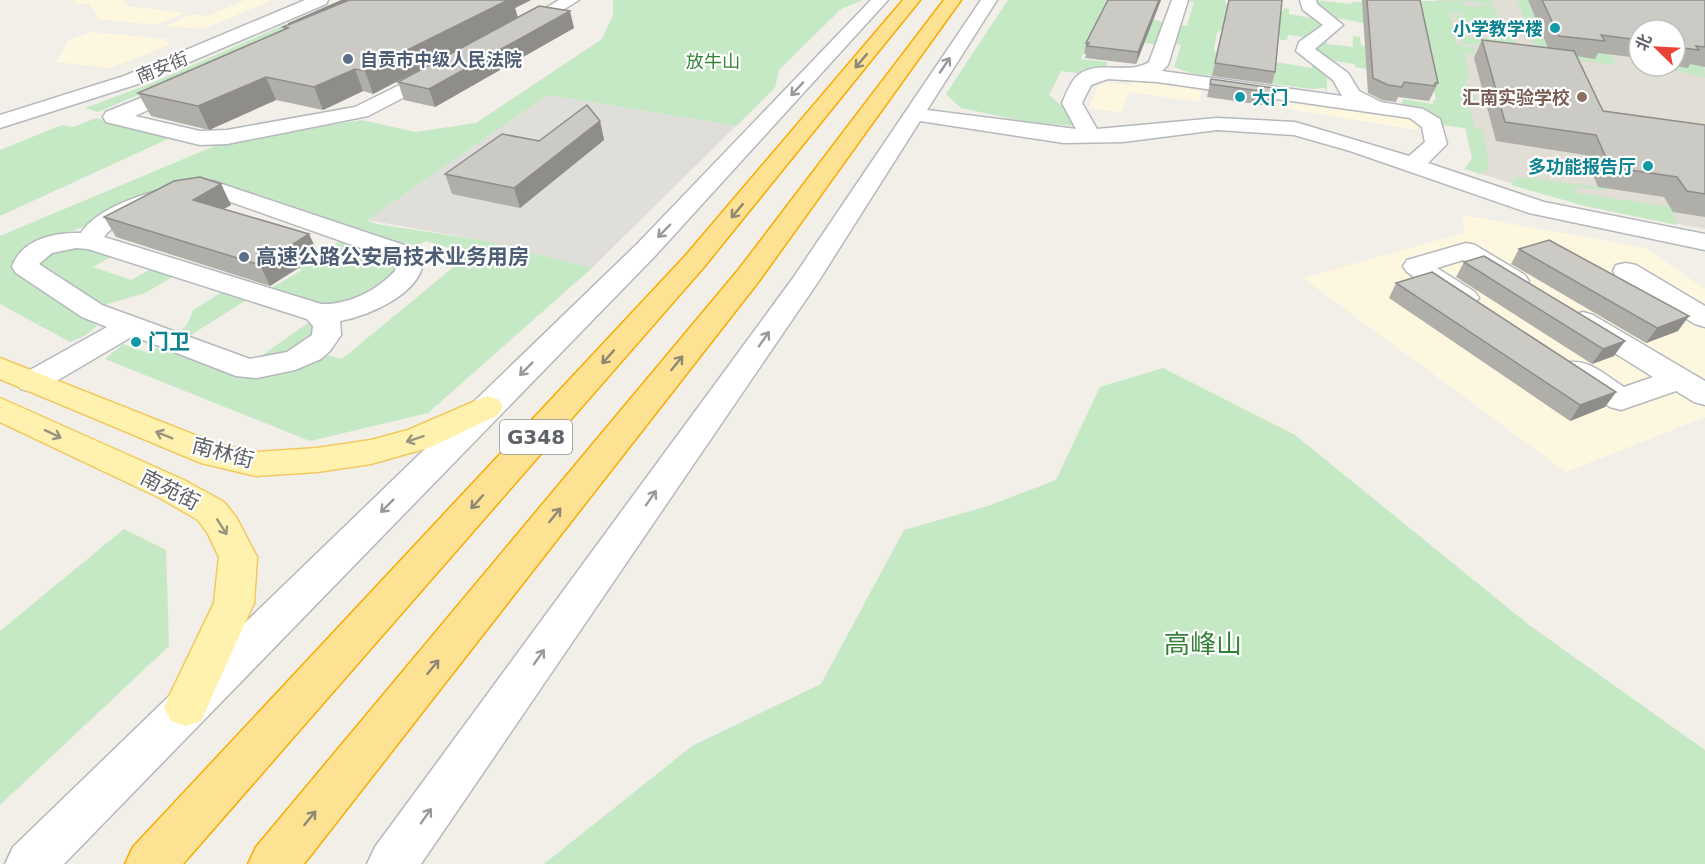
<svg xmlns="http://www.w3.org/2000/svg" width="1705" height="864" viewBox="0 0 1705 864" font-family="'DejaVu Sans','Noto Sans SC',sans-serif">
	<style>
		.commercial { fill: #fef7e0 }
		.industrial { fill: #e0deda }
		.education { fill: #e1ded6; fill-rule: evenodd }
		.green { fill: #c5e8c5 }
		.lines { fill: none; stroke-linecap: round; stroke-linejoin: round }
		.minor-casing { stroke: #b5b8bc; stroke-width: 3 }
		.major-casing { stroke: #f2c960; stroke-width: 3 }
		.highway-casing { stroke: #f9ab00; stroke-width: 3 }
		.minor { fill: #fff; fill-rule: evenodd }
		.major { fill: #fff2af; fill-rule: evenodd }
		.highway { fill: #fde293; fill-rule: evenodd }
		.wall { fill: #afaea9 }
		.shaded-wall { fill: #8f8d8a }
		.building { fill: #cccac5; stroke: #8f8d8a; stroke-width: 1.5 }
		.oneway { stroke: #8e8975 }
		.oneway2 { stroke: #979a9d }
		.oneway3 { stroke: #979581 }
		.culture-dot { fill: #0f9aa8; stroke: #fff; stroke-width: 2 }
		.service-dot { fill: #5c6f8a; stroke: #fff; stroke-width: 2 }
		.education-dot { fill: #8d6e63; stroke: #fff; stroke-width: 2 }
		.labels { text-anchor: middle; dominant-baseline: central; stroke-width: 4.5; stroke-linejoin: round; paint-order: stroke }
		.far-culture-label { font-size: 18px; font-weight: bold; fill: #0d838f; stroke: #fff; text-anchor: end }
		.far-service-label { font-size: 18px; font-weight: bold; fill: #4e5e75; stroke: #fff; text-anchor: start }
		.far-park-label { font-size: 18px; fill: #348238; stroke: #fff }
		.far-street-label { font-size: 18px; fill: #5f6368; stroke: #fff }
		.far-education-label { font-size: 18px; font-weight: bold; fill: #785e54; stroke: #fff; text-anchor: end }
		.shield { fill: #fff; stroke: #8f9295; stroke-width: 1.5 }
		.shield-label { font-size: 20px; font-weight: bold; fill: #5f6368 }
		.service-label { font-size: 21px; font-weight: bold; fill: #4e5e75; stroke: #fff; text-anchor: start }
		.culture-label { font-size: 21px; font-weight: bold; fill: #0d838f; stroke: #fff; text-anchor: start }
		.street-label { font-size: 21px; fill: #5f6368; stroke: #fff }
		.near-park-label { font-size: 26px; fill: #348238; stroke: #fff }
	</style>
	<rect width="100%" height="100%" fill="#f1efe8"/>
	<g class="commercial">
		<polygon points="74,0 123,0 127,6 185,13 156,25 99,19 89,3 77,5"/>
		<polygon points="245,0 272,0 204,29 166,26 192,14 207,16"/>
		<polygon points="90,32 166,39 169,45 110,68 56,62 68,41"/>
		<polygon points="1132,80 1155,84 1156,80 1203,86 1199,102 1129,92 1121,112 1089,108 1100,82 1130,85"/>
		<polygon points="1280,97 1417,118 1418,130 1279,108"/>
		<polygon points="1463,215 1645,248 1705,289 1705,417 1566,472 1303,278 1464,233"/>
	</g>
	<polygon class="industrial" points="548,95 736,126 592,268 486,241 367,220"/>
	<path class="education" d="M1437,0H1705V229L1585,206L1478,173ZM1639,30H1675V66H1639Z"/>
	<g class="green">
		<polygon points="613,0 863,0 841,9 779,70 775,88 736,126 548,95 367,220 377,224 486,241 592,268 428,413 310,441 105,359 123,344 149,353 159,347 238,376 319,353 342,359 456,265 453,263 467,253 426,241 418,246 361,234 229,186 222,184 162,193 40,245 13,267 16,274 97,326 86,335 70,342 0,304 0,236 224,142 362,120 415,132 476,123 602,39 613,15"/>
		<path d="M1008,0H1107L1103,13L1127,16V20L1152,23L1153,19L1167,24L1161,42L1156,41L1154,44L1144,43L1145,39L1121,35L1117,39L1089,37L1081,59L1107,62V67L1134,71L1136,66L1146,69C1122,74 1094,64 1074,80L1077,73L1061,71L1049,95L1070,113L1078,126L1033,123L961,108L946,94Z"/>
		<polygon points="1185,0 1225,0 1226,4 1283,11 1284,8 1289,9 1289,14 1327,21 1311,38 1288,35 1287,40 1280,40 1280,36 1221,30 1217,33 1214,49 1215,52 1312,68 1312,61 1327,71 1327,93 1325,88 1312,89 1191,73 1174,67 1181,45 1171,43 1177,25 1187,26 1194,2"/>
		<polygon points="1315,0 1351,4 1352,2 1492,0 1494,6 1470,1 1456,3 1477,8 1477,5 1495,7 1500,22 1509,26 1517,46 1505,49 1462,43 1459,36 1499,40 1495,26 1455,18 1454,14 1463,16 1462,12 1449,12 1456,44 1474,48 1476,54 1464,53 1470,79 1465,79 1467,90 1474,91 1477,105 1469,105 1474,128 1483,129 1489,168 1480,174 1465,169 1472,158 1465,128 1441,125 1373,101 1401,105 1403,99 1433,104 1433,100 1436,100 1432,80 1355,67 1355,64 1327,60 1313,54 1313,46 1327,36 1327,44 1353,47 1353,36 1360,37 1361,45 1365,46 1364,23 1331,17 1314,6"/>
		<polygon points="1517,0 1528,0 1592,52 1611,55 1616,65 1553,57 1537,50"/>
		<polygon points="286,24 294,24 288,31 98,112 85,108 152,83"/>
		<polygon points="1631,57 1639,58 1639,66 1687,67 1685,64 1704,66 1705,78 1680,71 1637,67"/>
		<polygon points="96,118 172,137 0,216 0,150 62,125 73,127"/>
		<polygon points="1523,177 1607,188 1608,191 1574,186 1576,193 1672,207 1677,225 1585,206 1511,185 1515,178"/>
		<polygon points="341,240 392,257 400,268 370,296 333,308 268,290 302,270 298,268"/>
		<polygon points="77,244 114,255 93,267 131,280 153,268 176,275 145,293 101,306 37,266 39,257"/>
		<polygon points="224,291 248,299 186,338 176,335 187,325 193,310"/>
		<polygon points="312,320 318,330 303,348 251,363"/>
		<polygon points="1163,368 1295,435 1529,625 1705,750 1705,864 544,864 692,746 821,684 904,530 988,506 1056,480 1100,387"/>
		<polygon points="124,529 166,550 169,646 0,805 0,631"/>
	</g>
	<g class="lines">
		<defs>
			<g id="minor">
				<polygon points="305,0 328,0 326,4 138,84 0,128 0,115 124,76"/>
				<polygon points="559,0 579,0 524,34 512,34 509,30"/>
				<polygon points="871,0 888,0 655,256 64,864 5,864 13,847 637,244"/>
				<path d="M981,0H997L927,110L1076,129L1062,103C1066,95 1069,84 1076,77C1095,58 1128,76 1149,62L1172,0H1188L1168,65L1162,71L1342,96L1333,80L1296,51L1299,42L1323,25L1303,10L1300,0H1316L1317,4L1343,25L1315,49L1348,73L1359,91L1381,102L1423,109L1440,119L1447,144L1428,163L1544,202L1705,234V250L1529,213L1350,151L1294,135L1217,130L1123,142L1064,143L920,121L818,282L421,864H367L375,847L793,278ZM1108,79L1157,82L1410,118L1422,127L1425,142L1409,156L1295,122L1217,118L1097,129L1082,103L1091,85Z"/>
				<polygon points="440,65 447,67 450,71 447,75 368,116 227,144 200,145 106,122 103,117 106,112 185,80 192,82 195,86 192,90 135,116 200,131 227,130 355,107"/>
				<path d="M213,181L407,246L423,262C420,294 368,316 340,321L341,335L330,351L321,359L295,370L257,378L236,376L133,336L43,389L32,392L21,389L16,382L21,375L107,327L82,317L16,273L12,267C21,239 55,232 81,233C101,201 177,183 213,181ZM211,195L389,258L396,264L395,271C376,291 349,305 321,304L104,237C121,213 183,197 211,195ZM76,248L88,249L307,319L313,326L312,335L287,352L250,359L102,305L39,264L52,253Z"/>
				<path d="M1466,243L1475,245L1525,275L1529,281L1525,287C1502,292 1481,272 1463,260L1437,268L1475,292L1479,298L1475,304C1451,310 1426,285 1407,272L1403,266L1407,260Z"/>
				<polygon points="1626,263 1636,265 1705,306 1705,327 1695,324 1616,277 1613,271 1616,265"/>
				<path d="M1583,312L1593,315L1705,381V405L1694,402L1676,391L1621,410L1610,407L1565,377L1561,370L1565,363C1588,357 1606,376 1624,387L1653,377L1573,327L1569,321L1573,315Z"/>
			</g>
			<g id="major">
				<polygon points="0,358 220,445 256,452 317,448 371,440 408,430 487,396 498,399 503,407 498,415 431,447 371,464 317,472 256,476 201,463 0,379"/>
				<polygon points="0,398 184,480 224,502 236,517 257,557 254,603 201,721 186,726 171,721 164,707 214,603 219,557 208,534 198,520 160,498 0,422"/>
			</g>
			<g id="highway">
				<polygon points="903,0 920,0 704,267 183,864 125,864 133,847 686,255"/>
				<polygon points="944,0 961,0 759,281 304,864 248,864 256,847 739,269"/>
			</g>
		</defs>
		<use href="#minor" class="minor-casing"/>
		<use href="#major" class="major-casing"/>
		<use href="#highway" class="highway-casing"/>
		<use href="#minor" class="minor"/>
		<use href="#major" class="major"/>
		<use href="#highway" class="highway"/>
	</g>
	<g class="wall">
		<polygon points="343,0 531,0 515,8 518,18 574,28 435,107 404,100 398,82 475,41 373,94 363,91 323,110 276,100 209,130 151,116 138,93 284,29 283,27"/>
		<polygon points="1108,0 1161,0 1136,64 1085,58 1086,54 1084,54 1086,43"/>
		<polygon points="1229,0 1275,72 1272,84 1212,76"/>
		<polygon points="1362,0 1420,0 1438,83 1429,101 1398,97 1396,102 1382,100 1368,93"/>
		<polygon points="1528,0 1705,0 1705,67 1690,64 1688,68 1675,66 1675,30 1639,30 1639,58 1598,53 1595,59 1576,56 1603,111 1705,125 1705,217 1673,212 1664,197 1598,187 1585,155 1496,141 1474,58 1482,40 1548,48"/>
		<polygon points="1211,79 1273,93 1269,106 1207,97"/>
		<polygon points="600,121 604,140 520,208 452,194 445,174 539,141"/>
		<polygon points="221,184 231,205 224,209 319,255 270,286 116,237 104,217"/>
		<polygon points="1519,249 1678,331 1646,343 1511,264"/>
		<polygon points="1464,262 1614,356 1592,364 1456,277"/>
		<polygon points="1396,283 1616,392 1605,407 1570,421 1389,298"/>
	</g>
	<g class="shaded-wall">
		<polygon points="345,0 359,0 290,30 288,24"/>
		<polygon points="497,0 531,0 515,8 518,18 373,94 365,71"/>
		<polygon points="1159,0 1161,0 1136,64 1138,52"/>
		<polygon points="570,11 574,28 435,107 429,89"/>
		<polygon points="355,69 363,91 323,110 314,87"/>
		<polygon points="266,77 276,100 209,130 198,106"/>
		<polygon points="600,121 604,140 520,208 514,188"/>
		<polygon points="221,184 231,205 203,220 193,200"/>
		<polygon points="309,234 319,255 270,286 260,265"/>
		<polygon points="1689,316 1678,331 1646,343 1657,328"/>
		<polygon points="1625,341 1614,356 1592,364 1603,349"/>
		<polygon points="1616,392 1605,407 1570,421 1580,405"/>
	</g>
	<g class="building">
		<polygon points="343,0 345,0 288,24"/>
		<polygon points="349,0 508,0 365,71 355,69 314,87 266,77 198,106 138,93 288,28 283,27"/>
		<polygon points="1108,0 1159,0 1138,52 1087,46 1089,43 1086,43"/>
		<polygon points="1229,0 1282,0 1275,72 1215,63"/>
		<polygon points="1367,0 1420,0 1438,83 1435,83 1435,86 1404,82 1402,87 1388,85 1373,78"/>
		<polygon points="1542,0 1705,0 1705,47 1696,46 1699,50 1675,47 1675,30 1639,30 1639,40 1601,35 1605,41 1559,36"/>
		<polygon points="539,6 570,11 429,89 398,82"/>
		<polygon points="1482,40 1574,51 1603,111 1705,125 1705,194 1687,191 1677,177 1610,167 1596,135 1505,122"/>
		<polygon points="1211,79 1274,88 1273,93 1210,84"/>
		<polygon points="587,105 600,121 514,188 445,174 502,134 539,141"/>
		<polygon points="200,177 221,184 193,200 309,234 260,265 104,217 174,181"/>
		<polygon points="1549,240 1689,316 1657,328 1519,249"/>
		<polygon points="1484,256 1625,341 1603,349 1464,262"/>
		<polygon points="1432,272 1616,392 1580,405 1396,283"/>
	</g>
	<defs><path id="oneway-shaft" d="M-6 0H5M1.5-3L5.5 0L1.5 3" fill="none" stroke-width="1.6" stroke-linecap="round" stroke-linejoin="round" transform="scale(1.5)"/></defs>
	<g class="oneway">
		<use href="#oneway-shaft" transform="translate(861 61) rotate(130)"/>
		<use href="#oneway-shaft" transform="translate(737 211) rotate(130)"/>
		<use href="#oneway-shaft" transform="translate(608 357) rotate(132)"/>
		<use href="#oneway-shaft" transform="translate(677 363) rotate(-51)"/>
		<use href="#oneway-shaft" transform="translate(477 502) rotate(132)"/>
		<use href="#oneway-shaft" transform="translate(555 515) rotate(-51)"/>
		<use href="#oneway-shaft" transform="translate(433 667) rotate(-51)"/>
		<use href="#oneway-shaft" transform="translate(310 818) rotate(-51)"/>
	</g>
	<g class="oneway2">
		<use href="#oneway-shaft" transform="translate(945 65) rotate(-56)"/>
		<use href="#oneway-shaft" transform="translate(797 89) rotate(133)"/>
		<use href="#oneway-shaft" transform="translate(664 231) rotate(134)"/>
		<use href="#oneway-shaft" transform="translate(764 339) rotate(-55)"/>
		<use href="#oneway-shaft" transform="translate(526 369) rotate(135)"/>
		<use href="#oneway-shaft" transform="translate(651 498) rotate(-55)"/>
		<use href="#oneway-shaft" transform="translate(387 506) rotate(135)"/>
		<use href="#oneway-shaft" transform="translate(539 657) rotate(-55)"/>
		<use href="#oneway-shaft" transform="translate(426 816) rotate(-55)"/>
	</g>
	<g class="oneway3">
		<use href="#oneway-shaft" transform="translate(53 434) rotate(25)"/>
		<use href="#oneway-shaft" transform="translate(164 435) rotate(-158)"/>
		<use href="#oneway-shaft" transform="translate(415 439) rotate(162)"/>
		<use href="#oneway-shaft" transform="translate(222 527) rotate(58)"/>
	</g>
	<g class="culture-dot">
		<circle cx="1555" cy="28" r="6"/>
		<circle cx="1240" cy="97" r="6"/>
		<circle cx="1648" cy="166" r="6"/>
		<circle cx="136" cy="342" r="6"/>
	</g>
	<g class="service-dot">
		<circle cx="348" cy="59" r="6"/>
		<circle cx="244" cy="257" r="6"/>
	</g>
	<circle class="education-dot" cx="1582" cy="97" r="6"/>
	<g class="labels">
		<g class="far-culture-label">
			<text x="1543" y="28">小学教学楼</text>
			<text x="1252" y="97" text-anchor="start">大门</text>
			<text x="1636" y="166">多功能报告厅</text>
		</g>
		<g class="far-service-label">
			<text x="360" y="59">自贡市中级人民法院</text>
		</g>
		<g class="far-park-label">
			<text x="713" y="61">放牛山</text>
		</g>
		<g class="far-street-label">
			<text transform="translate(162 67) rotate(-22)">南安街</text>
		</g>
		<g class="far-education-label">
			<text x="1570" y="97">汇南实验学校</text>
		</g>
		<rect class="shield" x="500" y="420" width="72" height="34" rx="4.5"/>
		<g class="shield-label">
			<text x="536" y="437">G348</text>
		</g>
		<g class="service-label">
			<text x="256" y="257">高速公路公安局技术业务用房</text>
		</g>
		<g class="culture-label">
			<text x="148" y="342">门卫</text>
		</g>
		<g class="street-label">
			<text transform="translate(223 453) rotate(15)">南林街</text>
			<text transform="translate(170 490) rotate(27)">南苑街</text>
		</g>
		<g class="near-park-label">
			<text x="1203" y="644">高峰山</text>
		</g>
	</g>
	<g transform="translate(1657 48) rotate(294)"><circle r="28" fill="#ffffff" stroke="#bfc1c3" stroke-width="1.5"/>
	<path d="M0-4.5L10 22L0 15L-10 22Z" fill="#ea4335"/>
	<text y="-9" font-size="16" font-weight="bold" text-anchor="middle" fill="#5f6368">北</text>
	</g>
</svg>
